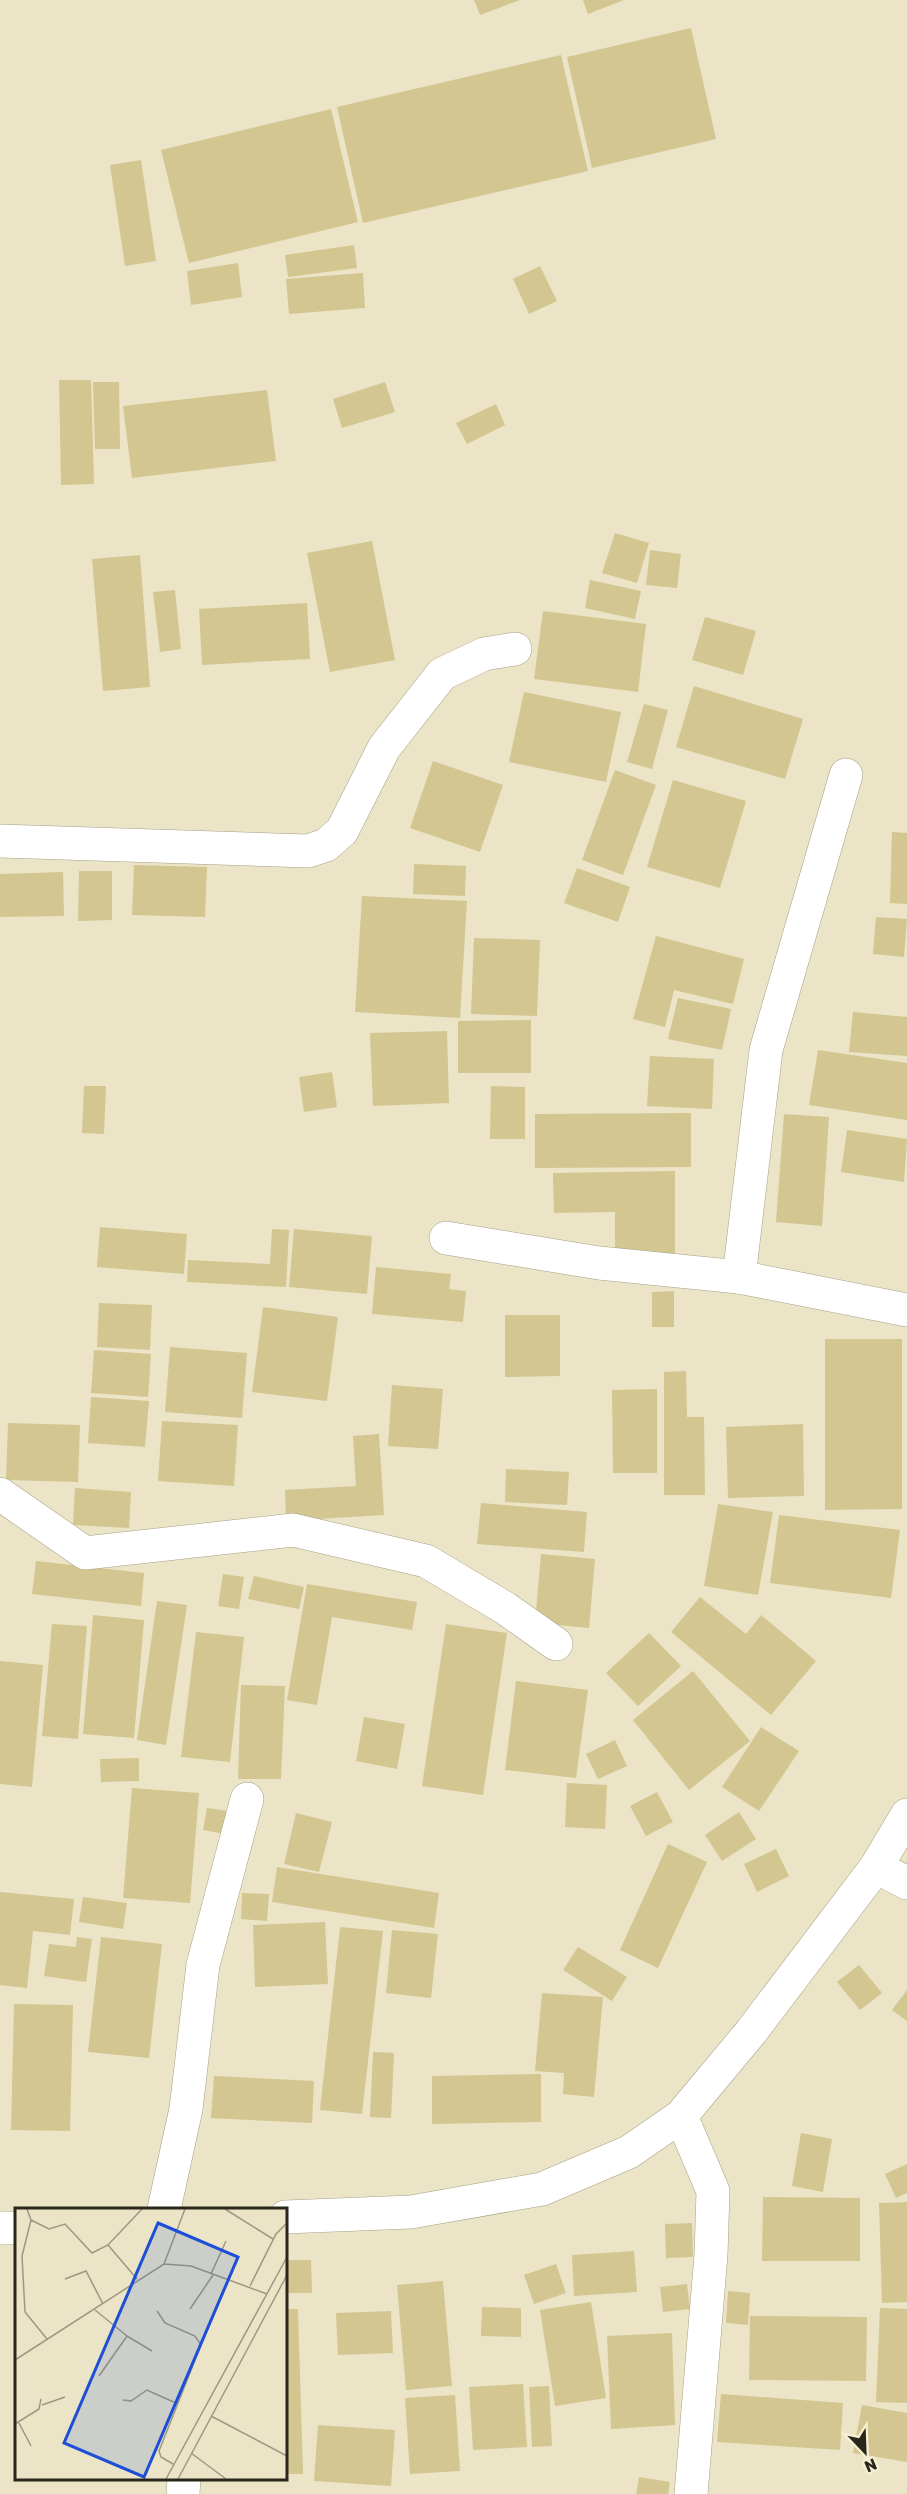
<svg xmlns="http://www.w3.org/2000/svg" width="907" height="2494" viewBox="0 0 907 2494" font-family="Rubik,sans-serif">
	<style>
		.building { fill: #d3c691 }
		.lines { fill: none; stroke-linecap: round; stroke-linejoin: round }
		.street-casing { stroke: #a7a085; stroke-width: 34 }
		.secondary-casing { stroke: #a7a085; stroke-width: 34 }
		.street { stroke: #fff; stroke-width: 33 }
		.secondary { stroke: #fff; stroke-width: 33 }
		.inset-road { fill: none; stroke: #9d9882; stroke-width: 1.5 }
		.view { fill: #1d4ed8; fill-opacity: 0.15; stroke: #1d4ed8; stroke-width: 3 }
		.inset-edge { fill: none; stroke: #29261b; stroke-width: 3 }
	</style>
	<rect width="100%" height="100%" fill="#ebe4c7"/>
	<g class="building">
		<polygon points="474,0 520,0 480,15"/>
		<polygon points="583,0 624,0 588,14"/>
		<polygon points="691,28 716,139 592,168 567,57"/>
		<polygon points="561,55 588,171 363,223 337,107"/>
		<polygon points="331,109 358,222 189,263 161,150"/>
		<polygon points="141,160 156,261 125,266 110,165"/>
		<polygon points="354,245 357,268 288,277 285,255"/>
		<polygon points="238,263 242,297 191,305 187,271"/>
		<polygon points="540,266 557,301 529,314 513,279"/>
		<polygon points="363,273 365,308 289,314 286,279"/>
		<polygon points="59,380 91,380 94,484 61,485"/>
		<polygon points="93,382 119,382 120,449 95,449"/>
		<polygon points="385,382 395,412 342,428 333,399"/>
		<polygon points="267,390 276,461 132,478 123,406"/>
		<polygon points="496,404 505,425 467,444 456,423"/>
		<polygon points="615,533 649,543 637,583 602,573"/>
		<polygon points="372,541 395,660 330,672 307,553"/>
		<polygon points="650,550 681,554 677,588 646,585"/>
		<polygon points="140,555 150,687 103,691 92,559"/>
		<polygon points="590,580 641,591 635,619 585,608"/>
		<polygon points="175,590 181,649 160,652 153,592"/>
		<polygon points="307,603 310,659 202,665 199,609"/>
		<polygon points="543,611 646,624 638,692 534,679"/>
		<polygon points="705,617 756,631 743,675 692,660"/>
		<polygon points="694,686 803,719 785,779 676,747"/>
		<polygon points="524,692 621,712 606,782 509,762"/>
		<polygon points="644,704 668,710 652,769 627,762"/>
		<polygon points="433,761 503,785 480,852 410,828"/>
		<polygon points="615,770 656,785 623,875 582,860"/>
		<polygon points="673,780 746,801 720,888 647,867"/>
		<polygon points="892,832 907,833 907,904 890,903"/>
		<polygon points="414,864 466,866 465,896 413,894"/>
		<polygon points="134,865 207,867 205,917 132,915"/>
		<polygon points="577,868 630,887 618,922 564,903"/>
		<polygon points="79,871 112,871 112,920 78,921"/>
		<polygon points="63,872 64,916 0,917 0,874"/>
		<polygon points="362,896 467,901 460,1018 355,1012"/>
		<polygon points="876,917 907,919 904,957 873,954"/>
		<polygon points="656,936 744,959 733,1004 674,990 665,1027 633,1019"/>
		<polygon points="474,938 540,940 537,1016 471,1014"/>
		<polygon points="678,998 731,1009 722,1050 668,1039"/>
		<polygon points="853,1012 907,1017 907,1056 849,1052"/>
		<polygon points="531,1020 531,1073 458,1073 458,1021"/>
		<polygon points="447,1031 449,1103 373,1106 370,1033"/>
		<polygon points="818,1050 907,1063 907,1120 809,1105"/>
		<polygon points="650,1056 714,1059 712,1109 647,1106"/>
		<polygon points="332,1072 337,1107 304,1112 299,1077"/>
		<polygon points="84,1086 106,1086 104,1134 82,1133"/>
		<polygon points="491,1086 525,1087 525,1139 490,1139"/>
		<polygon points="691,1113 691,1167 535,1168 535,1114"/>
		<polygon points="784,1114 829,1117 822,1226 776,1222"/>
		<polygon points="847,1130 907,1139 904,1182 841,1172"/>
		<polygon points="675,1171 675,1255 615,1256 615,1212 554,1213 553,1173"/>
		<polygon points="100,1227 187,1234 184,1274 97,1267"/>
		<polygon points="272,1229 289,1230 286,1287 187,1282 188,1260 270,1264"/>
		<polygon points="294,1229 372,1236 367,1294 289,1287"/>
		<polygon points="376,1267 451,1274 449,1289 466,1291 463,1322 372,1314"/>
		<polygon points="674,1291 674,1327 652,1327 652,1292"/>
		<polygon points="99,1303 152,1305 150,1350 97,1347"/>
		<polygon points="263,1307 338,1317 327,1401 252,1392"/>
		<polygon points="505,1315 560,1315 560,1376 505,1377"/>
		<polygon points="825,1339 902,1339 902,1509 825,1510"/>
		<polygon points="170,1347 247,1353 242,1418 165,1412"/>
		<polygon points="94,1350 151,1354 148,1397 91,1393"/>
		<polygon points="686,1371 687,1417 704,1417 705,1495 664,1495 664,1372"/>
		<polygon points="392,1385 443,1389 438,1449 388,1446"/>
		<polygon points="657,1389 657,1473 613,1473 612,1390"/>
		<polygon points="91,1397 149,1401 145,1447 88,1443"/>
		<polygon points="162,1421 238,1425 234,1486 158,1481"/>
		<polygon points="8,1423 80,1425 78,1482 6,1480"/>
		<polygon points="803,1424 804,1496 728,1498 726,1427"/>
		<polygon points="379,1434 384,1515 286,1521 285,1490 356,1486 353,1436"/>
		<polygon points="506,1469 569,1472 567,1505 505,1502"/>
		<polygon points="75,1488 131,1492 129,1528 73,1525"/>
		<polygon points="481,1503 587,1512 584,1552 477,1544"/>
		<polygon points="718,1504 773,1512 758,1595 704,1586"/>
		<polygon points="779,1515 900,1530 891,1598 770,1583"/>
		<polygon points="541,1554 595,1559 589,1628 535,1623"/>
		<polygon points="36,1561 144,1573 141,1606 32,1594"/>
		<polygon points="223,1574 244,1577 239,1609 218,1606"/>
		<polygon points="254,1576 304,1587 299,1609 248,1599"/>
		<polygon points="307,1584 417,1602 412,1630 332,1617 317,1705 287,1700"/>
		<polygon points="700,1597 746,1634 761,1615 816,1661 771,1715 671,1632"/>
		<polygon points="157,1601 187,1605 166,1745 137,1740"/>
		<polygon points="93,1615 144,1620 134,1738 83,1734"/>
		<polygon points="52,1624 87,1626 78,1739 42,1736"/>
		<polygon points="446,1624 507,1633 483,1795 422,1786"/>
		<polygon points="196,1632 244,1637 230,1762 181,1757"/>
		<polygon points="649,1633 681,1666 638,1706 606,1673"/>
		<polygon points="0,1661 43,1665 32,1787 0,1784"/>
		<polygon points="693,1671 750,1741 689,1790 633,1720"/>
		<polygon points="516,1681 588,1690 576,1778 505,1770"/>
		<polygon points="241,1685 285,1686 281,1779 238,1779"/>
		<polygon points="364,1717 405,1724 397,1769 356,1761"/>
		<polygon points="761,1727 799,1751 759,1811 722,1787"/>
		<polygon points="615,1740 627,1766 598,1779 586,1754"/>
		<polygon points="139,1758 139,1781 101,1782 100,1759"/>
		<polygon points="567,1783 607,1785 605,1829 565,1827"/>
		<polygon points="132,1788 199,1793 190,1903 123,1898"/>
		<polygon points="657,1792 673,1822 646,1836 630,1806"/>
		<polygon points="207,1808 235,1812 231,1835 203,1830"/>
		<polygon points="739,1812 756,1839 722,1861 705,1835"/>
		<polygon points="296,1813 332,1822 319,1872 284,1864"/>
		<polygon points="668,1844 707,1862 658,1968 620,1950"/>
		<polygon points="776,1849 789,1876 757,1892 744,1864"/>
		<polygon points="277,1867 439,1893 434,1928 272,1902"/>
		<polygon points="0,1892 74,1899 70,1935 33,1931 27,1988 0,1985"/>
		<polygon points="242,1893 269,1894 267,1921 241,1919"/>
		<polygon points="83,1897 127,1903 123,1929 79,1922"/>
		<polygon points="325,1922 328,1984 255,1987 253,1925"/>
		<polygon points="340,1927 383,1931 362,2114 320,2110"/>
		<polygon points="392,1930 438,1934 431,1998 386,1993"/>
		<polygon points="77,1937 92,1939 86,1982 44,1976 49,1944 76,1947"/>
		<polygon points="101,1937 162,1944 149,2058 88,2052"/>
		<polygon points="578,1947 627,1977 612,2001 563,1970"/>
		<polygon points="859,1965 882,1993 860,2010 837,1982"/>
		<polygon points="907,1990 907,2021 892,2010"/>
		<polygon points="542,1993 603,1997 594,2097 563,2094 564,2073 535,2071"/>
		<polygon points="14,2004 73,2005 70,2131 11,2130"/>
		<polygon points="373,2052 394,2053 391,2118 370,2117"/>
		<polygon points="541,2074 541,2122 432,2124 432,2076"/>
		<polygon points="214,2076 314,2081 312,2123 211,2118"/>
		<polygon points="801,2133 832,2139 823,2192 792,2186"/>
		<polygon points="907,2164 907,2193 896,2198 885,2174"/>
		<polygon points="763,2197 860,2198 860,2261 762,2261"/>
		<polygon points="907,2202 907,2302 882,2303 879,2203"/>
		<polygon points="692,2223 693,2257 666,2258 665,2224"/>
		<polygon points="634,2251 637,2292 574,2296 572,2255"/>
		<polygon points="285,2260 311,2260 312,2293 285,2293"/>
		<polygon points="556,2264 566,2293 534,2304 524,2275"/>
		<polygon points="443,2281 452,2386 406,2390 397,2285"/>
		<polygon points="687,2284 690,2309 663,2312 660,2287"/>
		<polygon points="728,2291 750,2293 748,2325 726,2323"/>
		<polygon points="591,2302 606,2398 555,2406 540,2310"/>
		<polygon points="482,2307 521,2308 521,2337 481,2336"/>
		<polygon points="880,2308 907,2309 907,2403 876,2402"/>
		<polygon points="285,2309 298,2309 303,2474 285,2474"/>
		<polygon points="391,2311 393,2353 338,2355 336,2313"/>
		<polygon points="750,2316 867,2317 866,2381 749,2380"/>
		<polygon points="672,2333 675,2425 611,2429 607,2336"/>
		<polygon points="523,2384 527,2447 473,2450 469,2387"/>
		<polygon points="549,2386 552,2446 532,2447 529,2387"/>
		<polygon points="721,2394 843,2403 840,2450 717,2442"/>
		<polygon points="455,2395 460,2471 410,2474 405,2398"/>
		<polygon points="862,2405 907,2413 907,2462 853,2453"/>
		<polygon points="318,2425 395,2430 391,2486 314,2481"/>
		<polygon points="639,2477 670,2482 668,2494 636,2494"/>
	</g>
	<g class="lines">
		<defs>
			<g id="street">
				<polyline points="0,841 308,851 326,845 342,831 384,748 442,674 484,654 515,649"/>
				<polyline points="446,1238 599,1263 739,1277 766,1050 846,775"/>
				<polyline points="739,1277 907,1310"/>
				<polyline points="0,1494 85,1553 293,1530 426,1561 505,1608 556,1644"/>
				<polyline points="876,1867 907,1883"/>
				<polyline points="681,2116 713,2191 711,2255 691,2494"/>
				<polyline points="164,2209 186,2109 203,1965 247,1799"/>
				<polyline points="183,2494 184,2478"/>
			</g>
			<g id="secondary">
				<polyline points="285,2217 411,2212 542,2189 629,2152 681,2116 751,2032 876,1867 907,1815"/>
				<polyline points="0,2228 16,2228"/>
			</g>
		</defs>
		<use href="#street" class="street-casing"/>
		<use href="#secondary" class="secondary-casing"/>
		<use href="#street" class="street"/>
		<use href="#secondary" class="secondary"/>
	</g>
	<g transform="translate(15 2208)">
		<rect width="272" height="272" fill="#ebe4c7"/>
		<path class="inset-road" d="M12,1L16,12L7,48L10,104L32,131M210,1L258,31M16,12L34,21L50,16L77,45L93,37L127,1M93,37L122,71M149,56L170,1M196,66L211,33M50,71L71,63L88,96M235,78L261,26L272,15M175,101L198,67M80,102L112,128M142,103L150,115L180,128L186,137L144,243L146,249L158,256M0,152L149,56L176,58L252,86M84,168L112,128L137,143M108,192L116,193L132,182L163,196M27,197L50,189M196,208L272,248M4,215L16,238M0,216L24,201L26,191M176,245L211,271M151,271L272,49M163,271L272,67"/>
		<path class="view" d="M143,15L223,49L129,269L49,235Z"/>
		<rect width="272" height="272" class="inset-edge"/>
	</g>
	<g transform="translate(865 2452) rotate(157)" stroke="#f8f1d4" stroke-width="4.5" paint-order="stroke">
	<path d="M0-4.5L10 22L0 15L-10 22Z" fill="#29261b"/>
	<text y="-9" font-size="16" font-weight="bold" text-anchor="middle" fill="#29261b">N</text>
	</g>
</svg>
